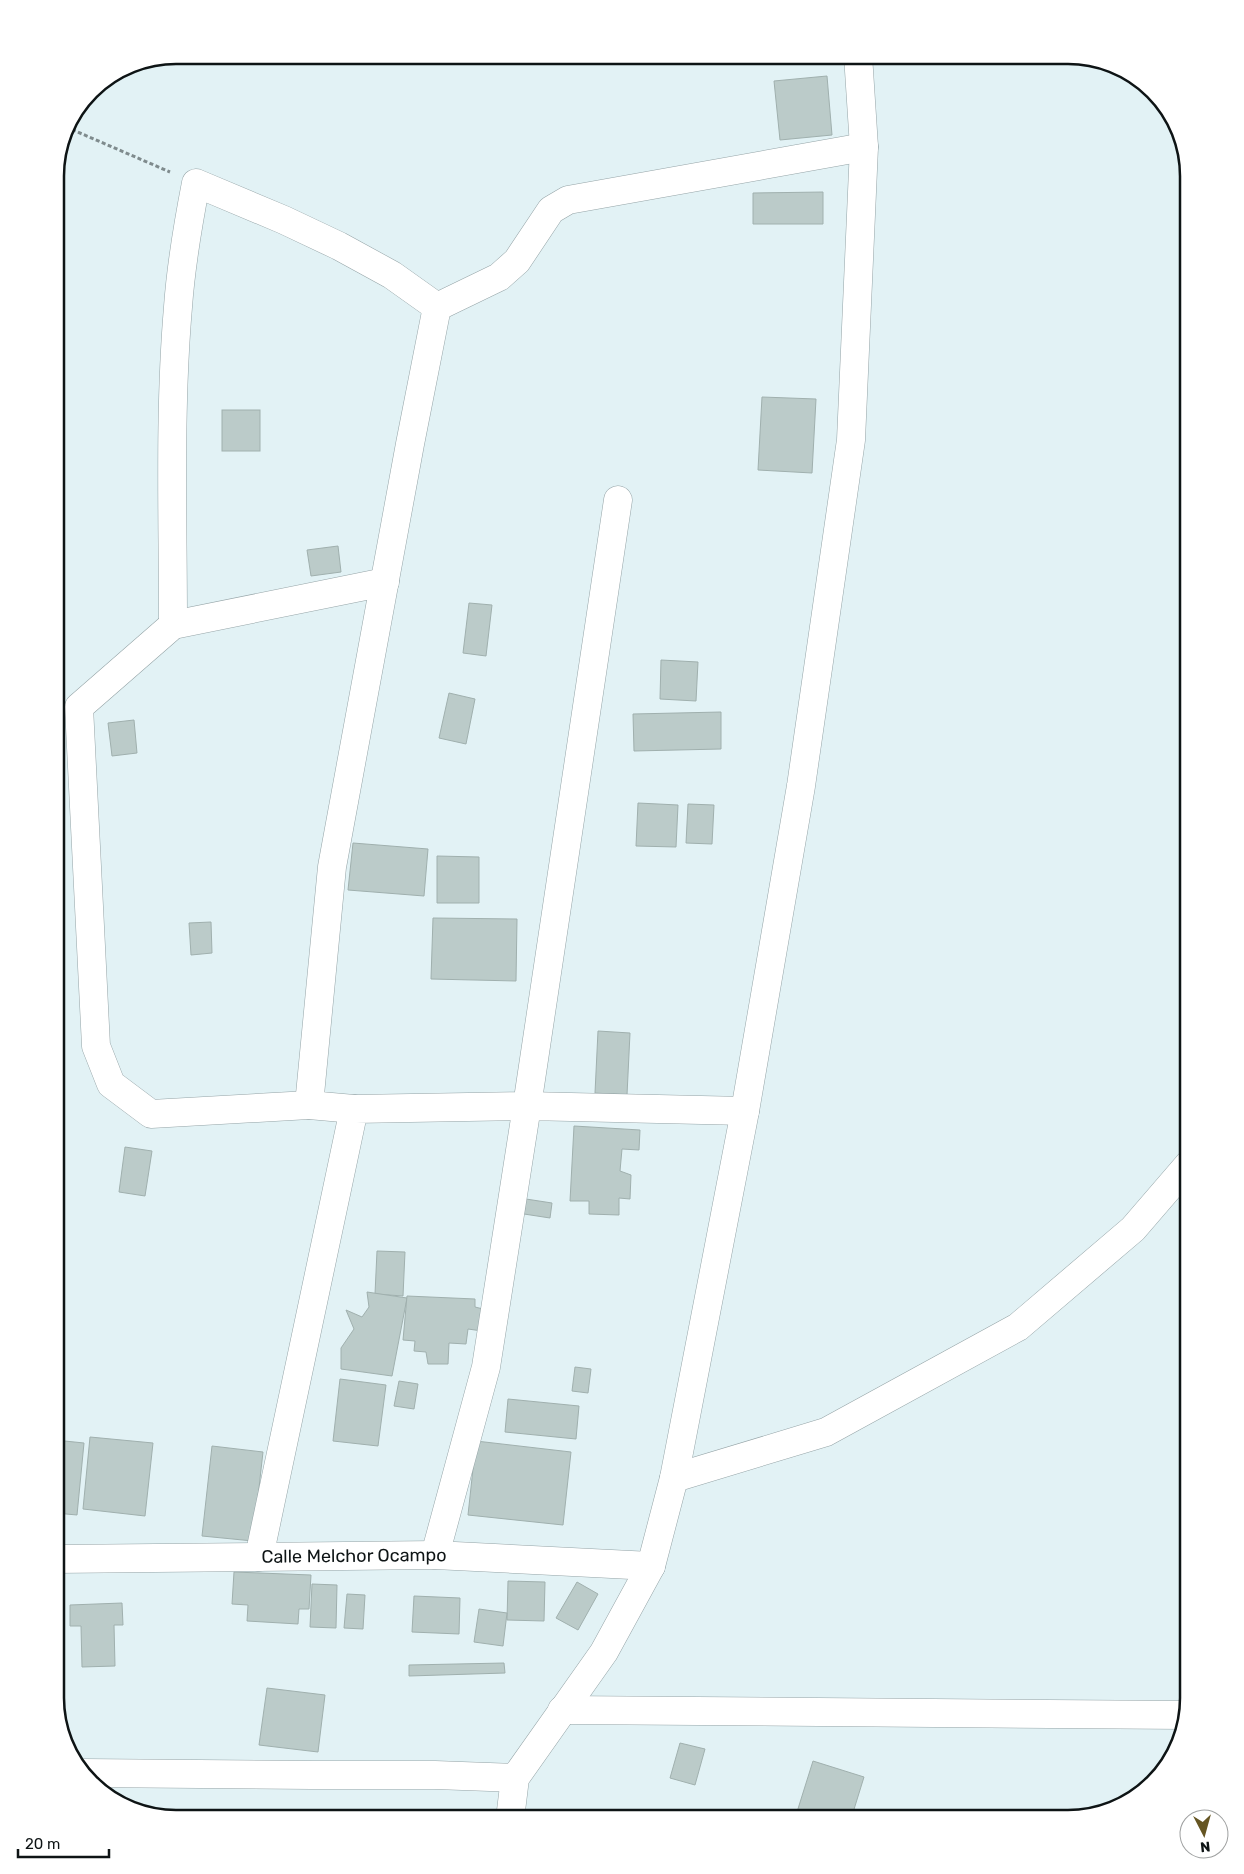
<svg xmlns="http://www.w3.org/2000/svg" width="1244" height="1874" viewBox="0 0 1244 1874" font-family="Rubik,sans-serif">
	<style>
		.building { fill: #bbcbc9; stroke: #a0b0ae }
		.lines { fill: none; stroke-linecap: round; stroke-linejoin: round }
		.minor-casing { stroke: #95a4a7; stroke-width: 29 }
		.path { stroke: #7f8b8d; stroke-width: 3; stroke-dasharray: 4 2.5; stroke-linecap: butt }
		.minor { stroke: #fff; stroke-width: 28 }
		.labels { text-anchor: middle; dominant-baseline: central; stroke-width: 4; stroke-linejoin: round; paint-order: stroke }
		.street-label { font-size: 18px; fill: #0e1415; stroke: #fff }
		.rim { fill: none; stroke: #0e1415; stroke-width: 2.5 }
	</style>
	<rect width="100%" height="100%" fill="#e2f2f5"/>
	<g class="building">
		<polygon points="827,76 832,135 780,140 774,81"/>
		<polygon points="823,192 823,224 753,224 753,193"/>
		<polygon points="762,397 816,399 812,473 758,470"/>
		<rect x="222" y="410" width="38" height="41"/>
		<polygon points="338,546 341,572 311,576 307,550"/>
		<polygon points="469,603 492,605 486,656 463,653"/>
		<polygon points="661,660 698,662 696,701 660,699"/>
		<polygon points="449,693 475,699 466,744 439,738"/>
		<polygon points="721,712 721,749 634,751 633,714"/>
		<polygon points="134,720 137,753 112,756 108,723"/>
		<polygon points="638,803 678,805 676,847 636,846"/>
		<polygon points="688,804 714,805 712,844 686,843"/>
		<polygon points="353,843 428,849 424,896 348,890"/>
		<polygon points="437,856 479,857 479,903 437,903"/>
		<polygon points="433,918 517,919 516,981 431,979"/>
		<polygon points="211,922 212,953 191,955 189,923"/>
		<polygon points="598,1031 630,1033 627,1095 595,1093"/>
		<polygon points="574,1126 640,1130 639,1150 622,1149 620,1171 631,1175 630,1199 619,1198 619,1215 589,1214 589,1201 570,1201"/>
		<polygon points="125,1147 152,1151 145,1196 119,1192"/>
		<polygon points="526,1199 552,1203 550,1218 524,1214"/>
		<polygon points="377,1251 405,1252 403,1296 375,1294"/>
		<polygon points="367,1292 407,1298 392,1376 341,1369 341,1348 354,1329 346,1310 362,1317 369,1307"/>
		<polygon points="407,1296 475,1299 475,1307 483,1309 482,1331 468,1329 466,1344 449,1343 448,1364 428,1364 426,1352 414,1351 415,1341 403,1340"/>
		<polygon points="575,1367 591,1369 588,1393 572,1391"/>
		<polygon points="340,1379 386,1385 378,1446 333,1441"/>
		<polygon points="399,1381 418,1384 414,1409 394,1406"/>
		<polygon points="508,1399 579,1406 576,1439 505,1432"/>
		<polygon points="90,1437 153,1443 145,1516 83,1509"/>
		<polygon points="55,1440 84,1443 77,1515 55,1513"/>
		<polygon points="476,1441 571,1452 563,1525 468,1515"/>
		<polygon points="212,1446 263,1452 253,1541 202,1536"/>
		<polygon points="234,1572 311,1575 309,1609 299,1609 298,1624 247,1621 248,1605 232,1604"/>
		<polygon points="508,1581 545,1582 544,1621 507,1620"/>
		<polygon points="577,1582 598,1594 578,1630 556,1618"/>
		<polygon points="312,1584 337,1585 336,1628 310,1627"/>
		<polygon points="347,1594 365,1595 363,1629 344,1628"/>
		<polygon points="414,1596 460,1598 459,1634 412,1632"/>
		<polygon points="122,1603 123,1625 114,1625 115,1666 82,1667 81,1626 70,1626 70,1605"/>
		<polygon points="479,1609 507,1613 503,1646 474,1642"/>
		<polygon points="504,1663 505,1673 409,1676 409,1665"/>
		<polygon points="267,1688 325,1695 318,1752 259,1745"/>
		<polygon points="680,1743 705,1749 695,1785 670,1778"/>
		<polygon points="813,1761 864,1777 851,1819 819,1819 797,1812"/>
	</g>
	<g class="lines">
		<defs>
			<g id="minor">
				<path d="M173,625C173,519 169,412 178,307C181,265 188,224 196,183L284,220L339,246L392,275L437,307"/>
				<polyline points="309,1105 151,1114 111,1084 96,1046 79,707 173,625 385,582"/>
				<polyline points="354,1109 309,1105 332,867 410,444 437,307 499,277 517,261 551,210 568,200 864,147"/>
				<polyline points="674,1478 826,1432 1018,1327 1133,1229 1189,1164"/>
				<polyline points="435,1555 486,1367 527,1106 745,1111"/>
				<polyline points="259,1557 354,1109 527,1106 618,500"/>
				<path id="s1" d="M55,1559L435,1555L651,1566"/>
				<polyline points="562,1710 1185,1715"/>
				<polyline points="84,1773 312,1775 435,1775 515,1778"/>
				<polyline points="510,1819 515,1778 604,1652 651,1566 674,1478 745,1111 801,786 851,440 864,147 858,55"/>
			</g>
		</defs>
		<use href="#minor" class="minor-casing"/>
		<polyline class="path" points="66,127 170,172"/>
		<use href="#minor" class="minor"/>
	</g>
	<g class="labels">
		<g class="street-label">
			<text stroke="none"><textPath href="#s1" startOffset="299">Calle Melchor Ocampo</textPath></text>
		</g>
	</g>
	<path d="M0 0H1244V1874H0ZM176 64H1068A112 112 0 0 1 1180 176V1698A112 112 0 0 1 1068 1810H176A112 112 0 0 1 64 1698V176A112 112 0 0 1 176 64Z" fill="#fff" fill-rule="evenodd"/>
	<path class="rim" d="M176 64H1068A112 112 0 0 1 1180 176V1698A112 112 0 0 1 1068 1810H176A112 112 0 0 1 64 1698V176A112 112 0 0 1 176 64Z"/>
	<g transform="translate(1204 1834) rotate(174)"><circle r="24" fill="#ffffff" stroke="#9fa1a1"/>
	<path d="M0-4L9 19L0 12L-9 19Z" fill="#655522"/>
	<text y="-8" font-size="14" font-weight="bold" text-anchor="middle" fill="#0e1415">N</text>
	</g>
	<path d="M18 1849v8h91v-8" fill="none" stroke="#0e1415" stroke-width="2.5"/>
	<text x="25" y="1849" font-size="15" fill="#0e1415" stroke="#ffffff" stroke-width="4" paint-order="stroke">20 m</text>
</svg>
